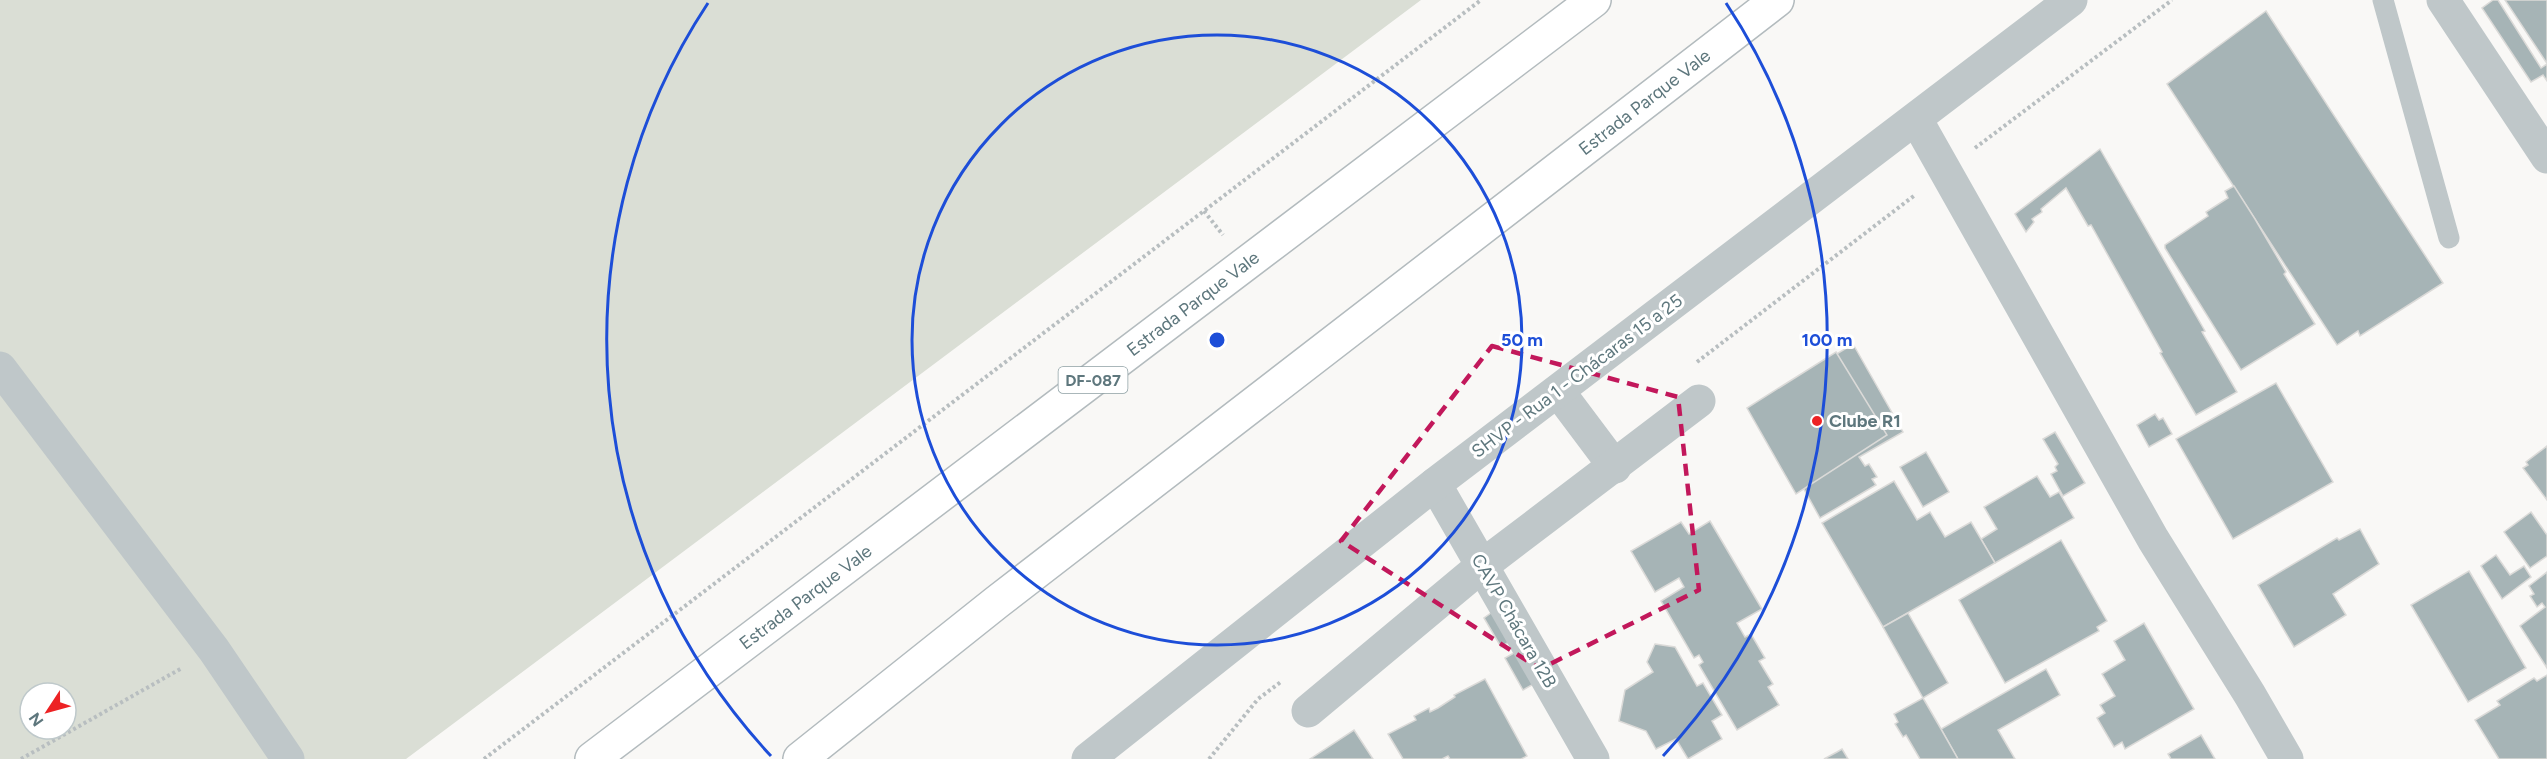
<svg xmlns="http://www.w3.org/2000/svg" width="2547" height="759" viewBox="0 0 2547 759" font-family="Figtree,sans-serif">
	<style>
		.green { fill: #daded5; fill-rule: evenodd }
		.building { fill: #a6b4b6; stroke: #dbdad8; stroke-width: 1.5 }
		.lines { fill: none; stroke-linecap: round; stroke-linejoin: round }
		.primary-casing { stroke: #b3bbbe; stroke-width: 36 }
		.path { stroke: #b8bec0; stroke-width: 4; stroke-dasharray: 3 3; stroke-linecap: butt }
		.service { stroke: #bfc7c9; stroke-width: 21 }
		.minor { stroke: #bfc7c9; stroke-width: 33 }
		.primary { stroke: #fff; stroke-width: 33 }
		.marked { fill: none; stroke: #c2185b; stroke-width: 4.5; stroke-dasharray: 12 8; stroke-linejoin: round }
		.ring { fill: none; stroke: #1d4ed8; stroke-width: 3 }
		.poi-dot { fill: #ed2224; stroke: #fff; stroke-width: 2 }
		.labels { text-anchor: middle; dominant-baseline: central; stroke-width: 6; stroke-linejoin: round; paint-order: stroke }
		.shield { fill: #fff; stroke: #8ea0a4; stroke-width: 1.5 }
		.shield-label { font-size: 16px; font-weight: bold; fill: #5e777d }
		.street-label { font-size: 18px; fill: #5e777d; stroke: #fff }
		.poi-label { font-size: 18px; font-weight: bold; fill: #5e777d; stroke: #fff; text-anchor: start }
		.centre { fill: #1d4ed8; stroke: #fff; stroke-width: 3 }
		.ring-label { font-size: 18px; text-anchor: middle; font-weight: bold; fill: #1d4ed8; stroke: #fff; stroke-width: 6; stroke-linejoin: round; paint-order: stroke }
	</style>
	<rect width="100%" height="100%" fill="#f9f8f6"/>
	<path class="green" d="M0,0H1421L406,759H0ZM30,693H66V729H30Z"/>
	<g class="building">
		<polygon points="2493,0 2498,0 2541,68 2547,64 2547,81 2543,75 2531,82 2482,8"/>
		<polygon points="2505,0 2547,0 2547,63 2546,62"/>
		<polygon points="2266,11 2443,283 2360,336 2358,331 2337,345 2167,84"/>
		<polygon points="2100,149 2205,331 2202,332 2237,392 2196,415 2160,353 2162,352 2091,225 2088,226 2066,188 2041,209 2042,212 2032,219 2034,222 2026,232 2015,214"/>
		<polygon points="2234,186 2255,219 2286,272 2284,274 2315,324 2241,370 2165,248 2165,245 2208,216 2206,212 2228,198 2225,191"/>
		<polygon points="1853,344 1903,432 1859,457 1865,466 1869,464 1877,477 1872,479 1876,485 1820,518 1756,403"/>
		<polygon points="1836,352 1887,435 1796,494 1747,408"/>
		<polygon points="2276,383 2333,482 2233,539 2176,439"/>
		<polygon points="2155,414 2159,420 2163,418 2172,434 2149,447 2137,425"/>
		<polygon points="2055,432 2085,483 2063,496 2051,474 2057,471 2055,467 2058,464 2043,439"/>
		<polygon points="2547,446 2547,500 2523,468 2528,465 2526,462"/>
		<polygon points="1926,452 1949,492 1923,507 1900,467"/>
		<polygon points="2037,476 2050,497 2059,492 2074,518 1995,563 1981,539 1997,529 1984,507"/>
		<polygon points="1894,481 1917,520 1930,512 1945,537 1971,522 1995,563 1883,627 1822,523"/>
		<polygon points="2531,512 2547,535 2547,556 2530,568 2504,532"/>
		<polygon points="1710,521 1762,609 1737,623 1745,637 1751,634 1765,658 1759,661 1773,684 1768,687 1779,705 1737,730 1699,665 1703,662 1699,655 1694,658 1661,601 1684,587 1679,578 1655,592 1631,551 1681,522 1689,534"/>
		<polygon points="2360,529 2379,564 2333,594 2346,615 2294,647 2258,585 2337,538 2339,540"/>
		<polygon points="2061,540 2107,621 2097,627 2099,631 2005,683 1959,600"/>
		<polygon points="2496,555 2510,575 2524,566 2531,577 2502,599 2481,566"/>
		<polygon points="2469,571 2526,668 2468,702 2411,605"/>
		<polygon points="2547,572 2547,668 2520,626 2545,607 2542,603 2537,607 2530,596 2534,594 2529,586"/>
		<polygon points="1505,603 1522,634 1501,647 1484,618"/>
		<polygon points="1908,613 1948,683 1923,698 1883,627"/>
		<polygon points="2144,623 2194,709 2125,749 2122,742 2114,747 2097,718 2105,713 2100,705 2115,696 2102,674 2125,660 2114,641"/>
		<polygon points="1655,644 1675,647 1697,686 1703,683 1722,715 1712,721 1722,739 1688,759 1676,739 1656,749 1646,731 1619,721 1625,690 1653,672 1647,662"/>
		<polygon points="1528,645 1546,677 1523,690 1505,658"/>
		<polygon points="2046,669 2060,695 1998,730 2015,759 1958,759 1941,729"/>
		<polygon points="2547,675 2547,759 2499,759 2475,720 2500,705 2497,701 2534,678 2537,681"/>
		<polygon points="1485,679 1527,756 1521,759 1450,759 1448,756 1442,759 1403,759 1388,734 1416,720 1414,716 1429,708 1430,712 1438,708 1455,697 1454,695"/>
		<polygon points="1923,698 1941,729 1958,759 1920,759 1906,735 1903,737 1895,724 1898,722 1894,714"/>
		<polygon points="1354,730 1373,759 1310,759"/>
		<polygon points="2201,735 2215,759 2171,759 2168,754"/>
		<polygon points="1842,749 1848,759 1824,759 1837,752"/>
	</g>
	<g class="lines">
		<defs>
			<g id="primary">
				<path id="s1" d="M592,759L1594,0"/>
				<path id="s2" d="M800,759L997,602L1777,0"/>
			</g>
		</defs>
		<use href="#primary" class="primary-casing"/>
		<g class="path">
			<polyline points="1975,148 2172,0"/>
			<polyline points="1204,211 1223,235"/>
			<polyline points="1697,362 1915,195"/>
			<polyline points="21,759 182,668"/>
			<polyline points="484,759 1481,0"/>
			<polyline points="1209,759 1258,699 1282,681"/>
		</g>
		<polyline class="service" points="2383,0 2449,238"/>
		<g class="minor">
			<polyline points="2443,0 2547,157"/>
			<polyline points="1916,119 2153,539 2250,695 2287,759"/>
			<polyline points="0,368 214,650 288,759"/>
			<polyline points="1558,391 1615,467"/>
			<polyline points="1435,484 1593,759"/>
			<polyline points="1308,711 1483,565 1699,401"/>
			<polyline points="1088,759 1435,484 2071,0"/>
		</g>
		<use href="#primary" class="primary"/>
	</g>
	<path class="marked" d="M1492,346L1678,397L1699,590L1540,669L1341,541Z"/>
	<g class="ring">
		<circle cx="1217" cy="340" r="305"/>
		<path d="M771 756A610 610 0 0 1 708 3M1726 3A610 610 0 0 1 1663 756"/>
	</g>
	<circle class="poi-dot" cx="1817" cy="421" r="6"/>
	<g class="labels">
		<rect class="shield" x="1058.5" y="367" width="69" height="26" rx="4.5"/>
		<g class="shield-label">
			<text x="1093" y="380">DF-087</text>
		</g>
		<g class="street-label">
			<text stroke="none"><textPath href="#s2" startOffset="1070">Estrada Parque Vale</textPath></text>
			<text stroke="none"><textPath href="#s1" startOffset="754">Estrada Parque Vale</textPath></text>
			<text transform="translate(1577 376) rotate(-37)">SHVP - Rua 1 - Chácaras 15 a 25</text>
			<text stroke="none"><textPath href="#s1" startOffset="268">Estrada Parque Vale</textPath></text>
			<text transform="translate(1514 621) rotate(60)">CAVP Chácara 12B</text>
		</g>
		<g class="poi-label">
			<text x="1829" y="421">Clube R1</text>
		</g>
	</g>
	<circle cx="1217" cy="340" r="9" class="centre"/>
	<g class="ring-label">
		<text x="1522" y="346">50 m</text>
		<text x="1827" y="346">100 m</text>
	</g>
	<g transform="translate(48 711) rotate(234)"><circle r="28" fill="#ffffff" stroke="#bfc9cb" stroke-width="1.5"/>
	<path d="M0-4.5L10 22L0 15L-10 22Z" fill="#ed2224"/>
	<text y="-9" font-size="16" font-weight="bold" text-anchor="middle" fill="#5e777d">N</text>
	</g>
</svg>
